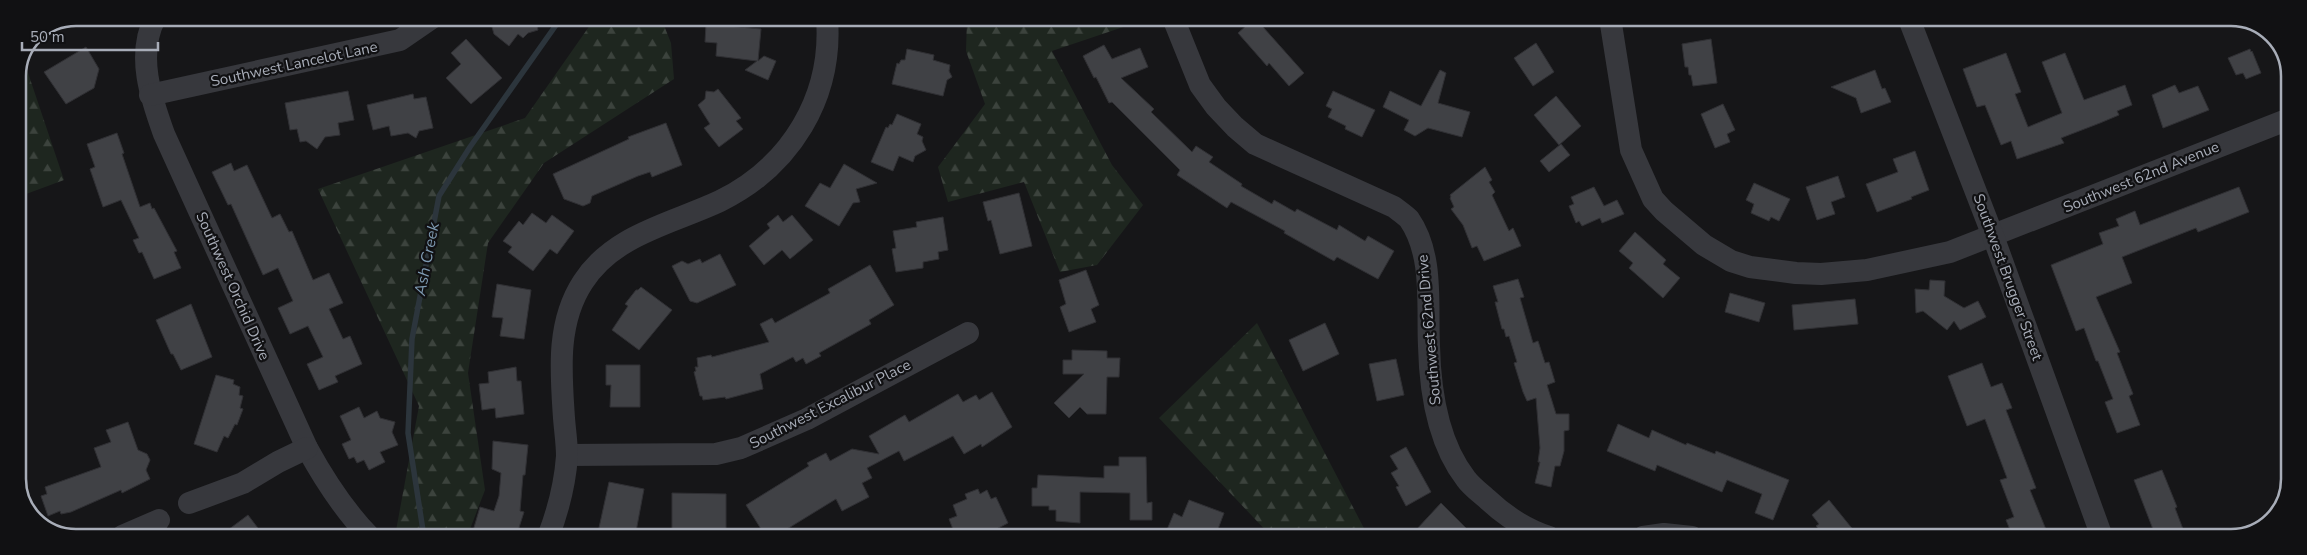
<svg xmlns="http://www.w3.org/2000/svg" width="2307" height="555" viewBox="0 0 2307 555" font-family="'Nunito Sans',sans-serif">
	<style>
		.forest { fill: url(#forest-firs) }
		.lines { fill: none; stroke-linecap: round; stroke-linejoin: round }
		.stream { stroke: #2c353c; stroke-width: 5.5 }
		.building { fill: #404145; stroke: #303034 }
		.street { stroke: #37383d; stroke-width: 22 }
		.labels { text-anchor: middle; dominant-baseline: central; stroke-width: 4.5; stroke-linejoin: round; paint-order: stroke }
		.street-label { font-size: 15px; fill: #a8adb8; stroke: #111113 }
		.water-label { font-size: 16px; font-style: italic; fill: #7f9bb3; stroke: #111113 }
		.rim { fill: none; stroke: #a8adb8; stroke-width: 2.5 }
	</style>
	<defs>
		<pattern id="forest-firs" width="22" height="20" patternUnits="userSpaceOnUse" patternTransform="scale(1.25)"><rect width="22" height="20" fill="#1e261f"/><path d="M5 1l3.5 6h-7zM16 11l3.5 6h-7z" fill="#3c433d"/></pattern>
	</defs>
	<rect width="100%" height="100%" fill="#161618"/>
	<g class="forest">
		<polygon points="595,18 661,18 671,43 674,79 544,163 488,243 468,373 485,490 467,537 395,536 419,406 318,189 525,118"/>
		<polygon points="967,18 1150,18 1052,51 1112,165 1143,205 1097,265 1060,272 1024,182 948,202 938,167 985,104 966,51"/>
		<polygon points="24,61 64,180 18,197 18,76"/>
		<polygon points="1257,323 1367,534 1364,537 1272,537 1159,418"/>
	</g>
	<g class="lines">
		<polyline class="stream" points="424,537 408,433 412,339 439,196 470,147 561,18"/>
	</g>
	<g class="building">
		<polygon points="500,18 535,18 538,30 528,33 523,38 518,34 509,46 494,34 492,27"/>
		<polygon points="1255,18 1304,73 1289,86 1269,63 1267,66 1238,33"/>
		<polygon points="706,24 761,29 758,61 764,56 776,61 768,80 745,70 757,61 716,56 717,43 705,42"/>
		<polygon points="466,39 502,78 471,104 446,78 461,64 451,53"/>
		<polygon points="1711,39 1717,83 1693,86 1691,75 1689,75 1688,67 1685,67 1682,44"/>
		<polygon points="1536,43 1554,72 1533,86 1514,58"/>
		<polygon points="1104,45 1112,59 1140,48 1148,67 1121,78 1154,109 1151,112 1192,152 1196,146 1213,157 1209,162 1242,184 1241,186 1272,204 1274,200 1295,212 1297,209 1337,230 1339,225 1365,241 1368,236 1394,251 1378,279 1337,257 1334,261 1284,233 1285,231 1231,202 1227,208 1177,175 1180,170 1112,102 1109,103 1096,77 1094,78 1083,56"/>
		<polygon points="86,47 99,69 94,88 66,104 44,72"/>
		<polygon points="907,49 934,55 933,60 950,65 949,71 952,77 947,80 943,96 892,84 897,63 899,64 901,60 905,60"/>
		<polygon points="2250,49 2251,52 2252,51 2261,73 2246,79 2243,73 2236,75 2228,58"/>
		<polygon points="2006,53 2021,92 2015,94 2028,127 2062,113 2042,62 2065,53 2084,100 2125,85 2132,105 2117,111 2119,115 2100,123 2061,138 2064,143 2017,159 2011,141 2001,145 1985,105 1977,107 1963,69"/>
		<polygon points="1440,70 1446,73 1438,103 1470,112 1462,137 1428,128 1415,136 1404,130 1409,120 1383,107 1390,91 1421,106"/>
		<polygon points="1875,70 1882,89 1885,88 1891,102 1861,113 1856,98 1831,87"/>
		<polygon points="2175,85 2179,93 2198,86 2209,110 2163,128 2152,95"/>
		<polygon points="718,89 741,118 736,121 743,129 719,147 704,128 710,124 698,105 705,99 706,91 714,92"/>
		<polygon points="348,91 354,120 338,123 340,135 325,137 317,149 306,141 300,142 297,129 290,130 285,103"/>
		<polygon points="1333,91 1375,110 1362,137 1345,129 1346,126 1328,117 1332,109 1326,106"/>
		<polygon points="413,94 414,99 426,97 433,128 419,131 416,138 408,133 391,136 389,126 373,130 367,105"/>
		<polygon points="1556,96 1581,126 1559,145 1534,115"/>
		<polygon points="1723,104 1735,130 1727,134 1730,142 1715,148 1701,114"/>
		<polygon points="897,114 921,124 917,134 923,137 922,141 926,150 915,156 913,162 899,156 893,171 871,162 886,127 888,128 890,124 892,125"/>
		<polygon points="666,123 682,165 652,177 650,172 638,176 592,196 590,203 583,206 564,199 553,174 629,139 628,137"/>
		<polygon points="117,133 124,153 122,154 140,207 150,203 152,209 154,208 177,251 174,252 181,268 154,279 142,252 139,253 133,240 139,238 121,200 103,207 90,169 95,167 87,144"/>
		<polygon points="1561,144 1570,155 1549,172 1540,161"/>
		<polygon points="1915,151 1929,190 1911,197 1912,199 1877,212 1866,184 1898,172 1893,159"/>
		<polygon points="231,163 234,171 247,165 272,218 280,214 289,232 292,231 313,280 329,273 343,303 329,309 343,339 350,336 362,364 335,376 338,382 319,390 307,364 323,357 308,326 290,334 278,308 293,301 278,268 263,275 235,213 231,204 228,205 212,172"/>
		<polygon points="844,164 877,183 856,189 860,202 853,203 839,226 805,206 820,183 830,188"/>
		<polygon points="1485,167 1492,180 1489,182 1495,192 1492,195 1509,231 1513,228 1521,246 1484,261 1477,246 1472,248 1463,225 1451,209 1454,207 1450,198 1451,197 1450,195"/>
		<polygon points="1838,176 1845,197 1831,202 1835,214 1817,220 1806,187"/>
		<polygon points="1754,183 1790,199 1779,221 1771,217 1769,221 1751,213 1754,204 1746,200"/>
		<polygon points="1594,187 1604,206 1617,200 1624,214 1602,223 1600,218 1582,226 1579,221 1576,223 1569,206 1574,204 1571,197"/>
		<polygon points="2239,187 2249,212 2198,232 2196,228 2122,257 2132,283 2096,297 2120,352 2117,353 2133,394 2129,396 2140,425 2117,433 2105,402 2113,399 2098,361 2096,361 2084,328 2076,331 2051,265 2103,244 2099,233 2119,226 2116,219 2135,211 2140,225"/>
		<polygon points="1019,193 1032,246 1000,254 991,220 988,221 983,202"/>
		<polygon points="532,213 546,223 552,215 574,231 557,254 550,249 533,271 508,252 512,247 503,241 519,221 523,225"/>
		<polygon points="778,215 783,222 792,215 813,240 790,259 782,250 764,265 749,246 770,228 767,224"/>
		<polygon points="943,217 948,250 938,252 939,259 923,262 923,268 896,272 892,249 896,248 893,231 917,227 916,222"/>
		<polygon points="1635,232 1666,260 1663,264 1680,278 1663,298 1629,268 1633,263 1619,251"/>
		<polygon points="720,254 736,285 697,303 690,301 672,266 682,261 688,264 700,259 702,263"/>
		<polygon points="870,265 894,305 869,320 871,324 819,353 821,356 806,364 803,358 796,362 793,357 760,374 763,389 726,399 725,397 703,400 702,396 700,396 694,372 696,371 695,367 698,367 697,358 711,355 712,357 769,342 760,324 772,318 775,323 830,293 828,289"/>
		<polygon points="1086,270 1099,305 1091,309 1096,322 1069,332 1060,307 1066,304 1059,280"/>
		<polygon points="1518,279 1524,297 1520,298 1533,343 1538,341 1545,363 1549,362 1555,382 1547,385 1556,414 1569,414 1569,430 1564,431 1564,451 1560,466 1555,466 1551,487 1535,483 1540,462 1538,462 1540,448 1536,398 1527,401 1523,392 1514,363 1517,362 1509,336 1506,337 1504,329 1502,329 1495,302 1498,302 1493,286"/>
		<polygon points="1930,280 1945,281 1944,296 1964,308 1978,301 1986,317 1960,330 1954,321 1947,330 1923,311 1916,313 1915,289 1929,290"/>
		<polygon points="497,284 531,290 524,339 500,336 503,318 492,317"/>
		<polygon points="641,287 672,310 639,350 612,330 628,306 625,304 636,290 638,290"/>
		<polygon points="1730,293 1765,303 1759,322 1725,312"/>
		<polygon points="1855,299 1858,324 1794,330 1792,305"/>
		<polygon points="191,304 212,357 181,370 173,354 171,354 156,320"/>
		<polygon points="1325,323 1339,354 1303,371 1289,340"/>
		<polygon points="1072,350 1107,351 1107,358 1120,358 1119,377 1107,377 1106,414 1087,414 1080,407 1069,418 1054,403 1084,374 1063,374 1063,360 1072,360"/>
		<polygon points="1396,359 1404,395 1377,401 1369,364"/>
		<polygon points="1982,363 1991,387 2002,383 2012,408 2006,410 2036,488 2030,490 2049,537 2013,537 2006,520 2014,517 2000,480 2007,478 1985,419 1967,426 1948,376"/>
		<polygon points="606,365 640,365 640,407 610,407 611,385 606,385"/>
		<polygon points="516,367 517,381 521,381 524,414 496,418 495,408 482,410 479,384 489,383 488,372"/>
		<polygon points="216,375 234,380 233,384 240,387 239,395 243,396 240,408 243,409 237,425 235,424 228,438 224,436 217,452 194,444"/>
		<polygon points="992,392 1012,427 982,447 981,444 964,454 953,436 904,461 899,451 867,468 872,478 862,483 869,497 842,511 836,499 774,537 766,537 746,505 809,466 807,463 826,453 830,461 852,449 879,454 869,436 905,415 909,422 958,394 963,402 976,395 979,400"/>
		<polygon points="359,407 364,418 377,411 380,418 395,422 392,432 398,445 380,452 385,462 369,470 364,460 357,463 354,457 349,459 342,444 351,440 340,416"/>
		<polygon points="128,422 138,450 147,454 150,460 146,470 150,479 122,493 121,490 71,512 61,514 60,511 48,516 41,496 47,494 45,487 101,467 94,448 111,442 106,430"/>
		<polygon points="1618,424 1649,438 1652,430 1686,445 1687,443 1715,454 1716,451 1789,480 1773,520 1755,513 1762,494 1727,480 1722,492 1657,465 1655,471 1607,451"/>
		<polygon points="493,441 528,445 525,475 523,475 520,511 524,512 516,537 489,537 473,531 480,507 494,511 499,496 501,473 492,469"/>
		<polygon points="1406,447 1431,492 1406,506 1396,487 1399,486 1391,473 1398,469 1390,456"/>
		<polygon points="1119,457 1146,457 1147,503 1152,502 1152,520 1130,520 1130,493 1080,492 1080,523 1056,521 1056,510 1049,510 1049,506 1032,506 1032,488 1037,488 1038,475 1104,478 1104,466 1119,466"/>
		<polygon points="2162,470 2177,507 2175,508 2186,537 2156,537 2134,480"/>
		<polygon points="609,482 644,489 635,537 597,537"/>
		<polygon points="978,489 980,494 987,490 991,499 996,497 1008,523 983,536 956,537 949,519 957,516 953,505 967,499 965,494"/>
		<polygon points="672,493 726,494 726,534 686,536 686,532 672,532"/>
		<polygon points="1189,500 1224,513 1215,537 1164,537 1174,513 1182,517"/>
		<polygon points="1829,500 1859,537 1826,537 1816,526 1819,524 1812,515"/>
		<polygon points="1441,503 1475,537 1423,537 1416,530"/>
		<polygon points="248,515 264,536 220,536"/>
	</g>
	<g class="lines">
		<g class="street">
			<path d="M155,18C136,55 151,98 164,134L307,448C325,481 343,509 369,536"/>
			<path d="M1173,18L1200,85L1216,107L1235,127L1255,144L1394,207C1399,211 1405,215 1409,219C1434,255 1427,305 1429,346C1430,390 1438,443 1466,479C1471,486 1479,492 1486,498C1505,516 1524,529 1549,537"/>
			<polyline points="1610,18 1631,150 1653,199 1664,211 1704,245 1731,261 1750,267 1796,273 1821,274 1867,270 1950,252 2289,119"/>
			<polyline points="1909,19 1993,236 2102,537"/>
			<polyline points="150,95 400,40 432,18"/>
			<polyline points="567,455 716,454 741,448 807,419 968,333"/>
			<polyline points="189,503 243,483 278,462 307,448"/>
			<polyline points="122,536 159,520"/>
			<path d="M548,537C558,511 565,484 567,456C567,444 565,431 564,418C561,373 556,323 583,282C614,234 671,224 720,201C791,166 833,97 827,18"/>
			<polyline points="1643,537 1664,534 1692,537"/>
		</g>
	</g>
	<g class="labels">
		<g class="street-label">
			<text transform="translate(294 64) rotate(-12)">Southwest Lancelot Lane</text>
			<text transform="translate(2141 177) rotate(-22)">Southwest 62nd Avenue</text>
			<text transform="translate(2008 277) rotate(70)">Southwest Brugger Street</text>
			<text transform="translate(233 286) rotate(66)">Southwest Orchid Drive</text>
			<text transform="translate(1429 330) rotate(-95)">Southwest 62nd Drive</text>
			<text transform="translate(830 404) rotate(-27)">Southwest Excalibur Place</text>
		</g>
		<g class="water-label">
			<text transform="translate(427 259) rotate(-79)">Ash Creek</text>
		</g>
	</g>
	<path d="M0 0H2307V555H0ZM76 26H2231A50 50 0 0 1 2281 76V479A50 50 0 0 1 2231 529H76A50 50 0 0 1 26 479V76A50 50 0 0 1 76 26Z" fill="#111113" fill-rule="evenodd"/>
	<path class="rim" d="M76 26H2231A50 50 0 0 1 2281 76V479A50 50 0 0 1 2231 529H76A50 50 0 0 1 26 479V76A50 50 0 0 1 76 26Z"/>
	<path d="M22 42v8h136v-8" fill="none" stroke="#a8adb8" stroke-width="2.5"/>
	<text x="30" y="42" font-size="15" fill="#a8adb8" stroke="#111113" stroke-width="4" paint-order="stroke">50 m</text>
</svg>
